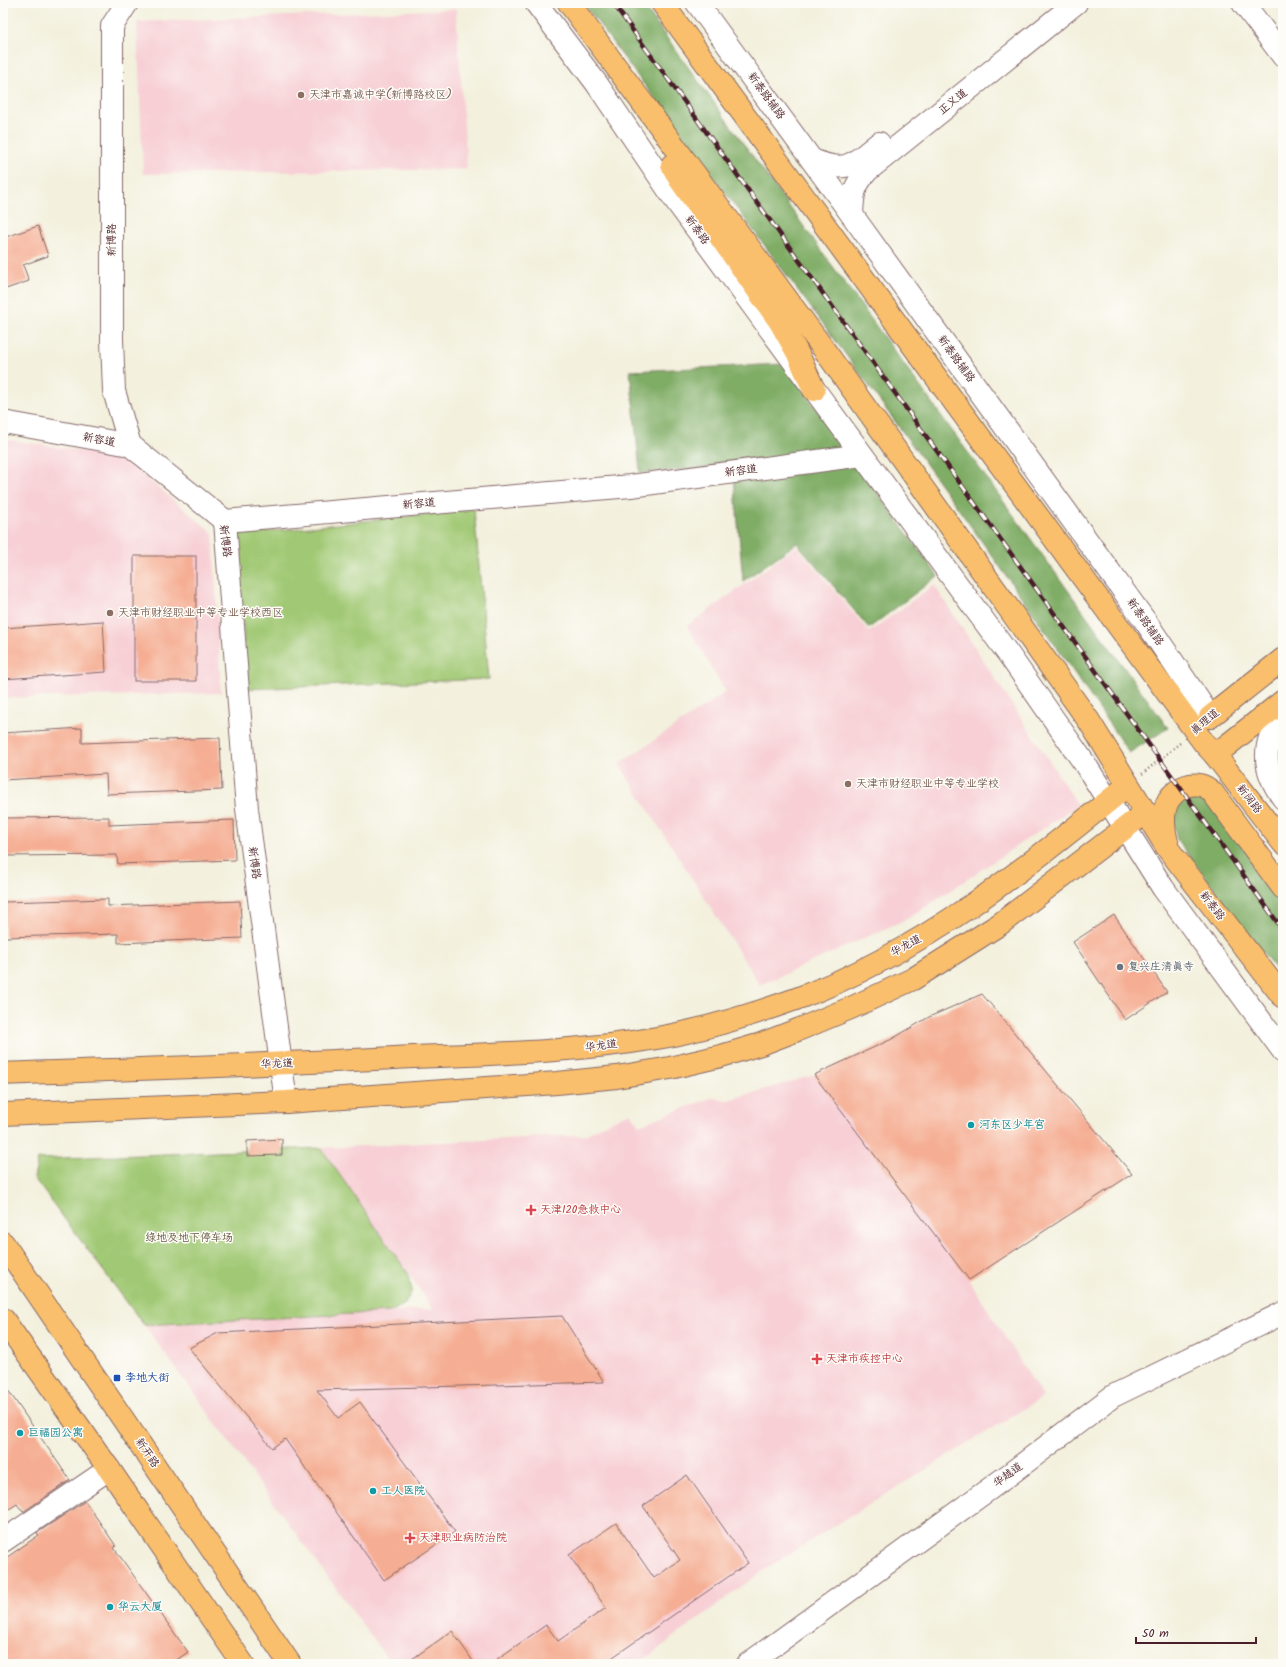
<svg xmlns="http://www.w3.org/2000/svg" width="1286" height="1667" viewBox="0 0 1286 1667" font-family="Kalam,'LXGW WenKai TC',sans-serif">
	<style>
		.built { fill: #f7cfd5 }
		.green { fill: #a1c975; stroke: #767450 }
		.forest { fill: #80ad66; stroke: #656648 }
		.building { fill: #f5ad93 }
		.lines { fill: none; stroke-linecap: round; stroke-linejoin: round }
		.minor-casing { stroke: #856869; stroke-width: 24 }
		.major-casing { stroke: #856869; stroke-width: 24 }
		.highway-casing { stroke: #856869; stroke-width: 24 }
		.path { stroke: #856869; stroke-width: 2.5; stroke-dasharray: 1 3; stroke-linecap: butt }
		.minor { stroke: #fff; stroke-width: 22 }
		.major { stroke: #f9bf6c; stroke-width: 22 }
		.highway { stroke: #f9bf6c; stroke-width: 22 }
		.rail-casing { stroke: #4a1f2b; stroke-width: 4.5 }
		.rail { stroke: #fdfcf7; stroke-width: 3; stroke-dasharray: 9; stroke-linecap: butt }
		.education-dot { fill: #8d6e63; stroke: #fdfcf7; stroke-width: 1.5 }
		.worship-dot { fill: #6b7280; stroke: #fdfcf7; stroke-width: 1.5 }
		.culture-dot { fill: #0f9aa8; stroke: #fdfcf7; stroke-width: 1.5 }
		.health-dot { fill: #e0444e; stroke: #fdfcf7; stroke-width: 1.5 }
		.transit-dot { fill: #1a4fb4; stroke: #fdfcf7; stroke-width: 1.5 }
		.labels { text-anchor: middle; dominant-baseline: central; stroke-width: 3; stroke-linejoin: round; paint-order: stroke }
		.education-label { font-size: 11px; fill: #785e54; stroke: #fdfcf7; text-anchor: start }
		.street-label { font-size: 11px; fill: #4a1f2b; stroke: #fdfcf7 }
		.worship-label { font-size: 11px; fill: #5b616d; stroke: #fdfcf7; text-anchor: start }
		.culture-label { font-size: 11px; fill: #0d838f; stroke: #fdfcf7; text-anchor: start }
		.health-label { font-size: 11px; fill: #be3a42; stroke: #fdfcf7; text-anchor: start }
		.park-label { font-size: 11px; fill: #685a45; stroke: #fdfcf7 }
		.transit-label { font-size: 11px; fill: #164399; stroke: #fdfcf7; text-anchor: start }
	</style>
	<rect width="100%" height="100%" fill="#fdfcf7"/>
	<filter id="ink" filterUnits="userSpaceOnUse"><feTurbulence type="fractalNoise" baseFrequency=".025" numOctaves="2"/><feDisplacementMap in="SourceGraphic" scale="8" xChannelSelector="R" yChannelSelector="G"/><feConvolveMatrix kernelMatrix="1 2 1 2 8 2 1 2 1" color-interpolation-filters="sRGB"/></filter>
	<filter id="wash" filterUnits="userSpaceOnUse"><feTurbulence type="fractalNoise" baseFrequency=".012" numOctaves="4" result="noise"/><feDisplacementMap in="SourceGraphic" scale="16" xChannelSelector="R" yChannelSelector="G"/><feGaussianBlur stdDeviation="0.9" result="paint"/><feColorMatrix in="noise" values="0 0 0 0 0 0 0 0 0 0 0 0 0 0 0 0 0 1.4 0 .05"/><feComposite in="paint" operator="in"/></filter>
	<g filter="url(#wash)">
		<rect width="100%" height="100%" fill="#f3f0dd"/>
		<g class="built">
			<polygon points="456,9 467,169 143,174 137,22"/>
			<polygon points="8,440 121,456 213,533 221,693 3,698 3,441"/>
			<polygon points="797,546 869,632 934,585 1078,805 909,918 760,985 619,764 726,692 687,626"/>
			<polygon points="814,1075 969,1280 1043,1397 768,1567 638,1664 391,1664 144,1325 433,1309 321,1148 585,1135 630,1112 639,1125 711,1098 728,1100"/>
		</g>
		<g class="green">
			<polygon points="474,509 489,679 247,689 237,535"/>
			<polygon points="321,1148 407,1272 412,1290 405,1304 390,1312 144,1325 34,1178 38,1159"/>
		</g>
		<g class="forest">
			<path d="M583,3H645L643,5L1168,728L1129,753C956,496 768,251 583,3Z"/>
			<polygon points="784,364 938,576 869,628 797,543 743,581 733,465 640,473 630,371"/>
			<polygon points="1191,796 1205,801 1214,809 1283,901 1283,979 1177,840 1171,812"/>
		</g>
		<g id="blocks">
			<g class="building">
				<polygon points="38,226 48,256 23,265 29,281 3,290 3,238"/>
				<rect x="134" y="556" width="62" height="125"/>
				<polygon points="103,621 106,672 3,679 3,628"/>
				<polygon points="82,728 82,743 220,738 222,790 107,794 106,774 3,780 3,733"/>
				<polygon points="109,817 109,825 234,820 235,860 118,864 117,855 3,856 3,818"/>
				<polygon points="108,899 108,906 240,901 242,938 118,943 118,934 5,937 4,902"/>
				<polygon points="1114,915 1167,992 1125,1020 1073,942"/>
				<polygon points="982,994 1132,1174 969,1280 814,1075 892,1039 929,1017"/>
				<polygon points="282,1139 282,1155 247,1156 247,1141"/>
				<polygon points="562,1316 604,1382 317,1390 338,1418 360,1402 455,1532 384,1580 285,1439 272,1448 189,1348 218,1333"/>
				<polygon points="3,1383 70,1480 23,1512 17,1504 3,1513"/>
				<polygon points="687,1475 748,1563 603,1664 490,1664 546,1625 558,1641 606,1608 569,1555 616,1523 654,1578 680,1560 643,1506"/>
				<polygon points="85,1501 116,1546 114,1548 188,1652 171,1664 3,1664 3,1560 39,1535 37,1533"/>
				<polygon points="452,1631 475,1664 405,1664"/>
			</g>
		</g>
	</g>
	<g filter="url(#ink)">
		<use href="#blocks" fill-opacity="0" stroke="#856869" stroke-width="1"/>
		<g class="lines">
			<defs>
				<g id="minor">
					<polyline points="127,3 112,26 112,340 114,391 130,445 225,521 247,809 286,1102"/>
					<polyline points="536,3 597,84 676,201 1009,655 1085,764 1163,888 1283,1051"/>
					<polyline points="697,3 852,215 1146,622 1210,717"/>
					<polyline points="1243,3 1283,56"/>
					<path d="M812,160C847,174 852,165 879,143"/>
					<path d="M852,215C853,194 853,187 867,171L1076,3"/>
					<polyline points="3,424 9,423 130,445 140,453"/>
					<polyline points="214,512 225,521 631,486 862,455"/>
					<path d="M1283,712C1262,743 1261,768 1283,798"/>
					<polyline points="3,1541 109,1469"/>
					<polyline points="748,1664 1010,1474 1113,1396 1283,1313"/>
				</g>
				<g id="major">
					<polyline points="1210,717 1283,659"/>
					<polyline points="1215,755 1283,701"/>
					<path d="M3,1074C133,1069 263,1065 394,1058C482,1054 570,1053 657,1038C704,1030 751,1015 796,999C920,953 1027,868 1128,785"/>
					<polyline points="3,1114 286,1102 557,1083 617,1077 670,1068 721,1056 761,1044 800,1029 853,1007 913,979 1000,924 1146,812"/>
					<polyline points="3,1243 290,1664"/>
					<polyline points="3,1319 109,1469 243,1664"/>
				</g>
				<g id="highway">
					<polyline points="569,3 823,348 1089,721 1168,849 1283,997"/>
					<polyline points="662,3 1204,743 1215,755 1283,843"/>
					<polyline points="672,165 680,180 780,322 797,352 814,390"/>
					<path d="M1167,842C1164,831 1163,820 1165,810C1167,795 1184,782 1200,785C1205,786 1210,790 1213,793L1283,888"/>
				</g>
			</defs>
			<use href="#minor" class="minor-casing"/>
			<use href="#major" class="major-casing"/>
			<use href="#highway" class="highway-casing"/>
			<polyline class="path" points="1142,774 1180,743"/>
			<use href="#minor" class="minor"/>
			<use href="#major" class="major"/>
			<use href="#highway" class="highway"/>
			<defs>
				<polyline id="rail" points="613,3 1283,930"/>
			</defs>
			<use href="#rail" class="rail-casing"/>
			<use href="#rail" class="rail"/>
		</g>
	</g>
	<g class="education-dot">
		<circle cx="301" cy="95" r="4"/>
		<circle cx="110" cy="613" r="4"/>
		<circle cx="848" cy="784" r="4"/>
	</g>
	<circle class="worship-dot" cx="1120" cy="967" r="4"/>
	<g class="culture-dot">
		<circle cx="971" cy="1125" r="4"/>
		<circle cx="20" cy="1433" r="4"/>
		<circle cx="373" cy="1491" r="4"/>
		<circle cx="110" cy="1607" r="4"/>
	</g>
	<g class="health-dot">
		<path d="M529 1204h4v4h4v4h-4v4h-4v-4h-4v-4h4z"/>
		<path d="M815 1353h4v4h4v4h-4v4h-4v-4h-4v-4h4z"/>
		<path d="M408 1532h4v4h4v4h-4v4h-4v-4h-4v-4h4z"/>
	</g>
	<rect class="transit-dot" x="113" y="1374" width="8" height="8" rx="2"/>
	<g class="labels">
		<g class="education-label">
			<text x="309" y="95">天津市嘉诚中学(新博路校区)</text>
			<text x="118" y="613">天津市财经职业中等专业学校西区</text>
			<text x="856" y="784">天津市财经职业中等专业学校</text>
		</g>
		<g class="street-label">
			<text transform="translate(766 96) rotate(54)">新泰路辅路</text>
			<text transform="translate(953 102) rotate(-39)">正义道</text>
			<text transform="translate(697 230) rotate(54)">新泰路</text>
			<text transform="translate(112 240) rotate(-90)">新博路</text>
			<text transform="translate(956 359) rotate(54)">新泰路辅路</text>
			<text transform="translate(99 440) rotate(10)">新容道</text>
			<text transform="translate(741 471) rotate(-7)">新容道</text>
			<text transform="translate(419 504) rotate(-5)">新容道</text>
			<text transform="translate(225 541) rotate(83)">新博路</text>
			<text transform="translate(1145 622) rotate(55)">新泰路辅路</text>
			<text transform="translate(1205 722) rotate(-40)">真理道</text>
			<text transform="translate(1249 799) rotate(52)">新阔路</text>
			<text transform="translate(254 863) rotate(82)">新博路</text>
			<text transform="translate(1212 906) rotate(52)">新泰路</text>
			<text transform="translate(906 946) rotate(-29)">华龙道</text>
			<text transform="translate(601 1046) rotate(-7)">华龙道</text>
			<text transform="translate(277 1064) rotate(-2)">华龙道</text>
			<text transform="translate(147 1453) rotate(56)">新开路</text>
			<text transform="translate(1008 1475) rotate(-36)">华越道</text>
		</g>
		<g class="worship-label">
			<text x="1128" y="967">复兴庄清真寺</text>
		</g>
		<g class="culture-label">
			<text x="979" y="1125">河东区少年宫</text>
			<text x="28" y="1433">巨福园公寓</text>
			<text x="381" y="1491">工人医院</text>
			<text x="118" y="1607">华云大厦</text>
		</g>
		<g class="health-label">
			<text x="540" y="1210">天津120急救中心</text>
			<text x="826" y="1359">天津市疾控中心</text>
			<text x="419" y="1538">天津职业病防治院</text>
		</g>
		<g class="park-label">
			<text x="189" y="1238">绿地及地下停车场</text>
		</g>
		<g class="transit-label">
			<text x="125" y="1378">李地大街</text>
		</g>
	</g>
	<rect width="1286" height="1667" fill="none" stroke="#fdfcf7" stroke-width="16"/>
	<path d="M1136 1637v6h120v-6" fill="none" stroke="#4a1f2b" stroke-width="2"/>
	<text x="1142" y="1637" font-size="12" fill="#4a1f2b" stroke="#fdfcf7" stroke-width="3" paint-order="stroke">50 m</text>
</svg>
